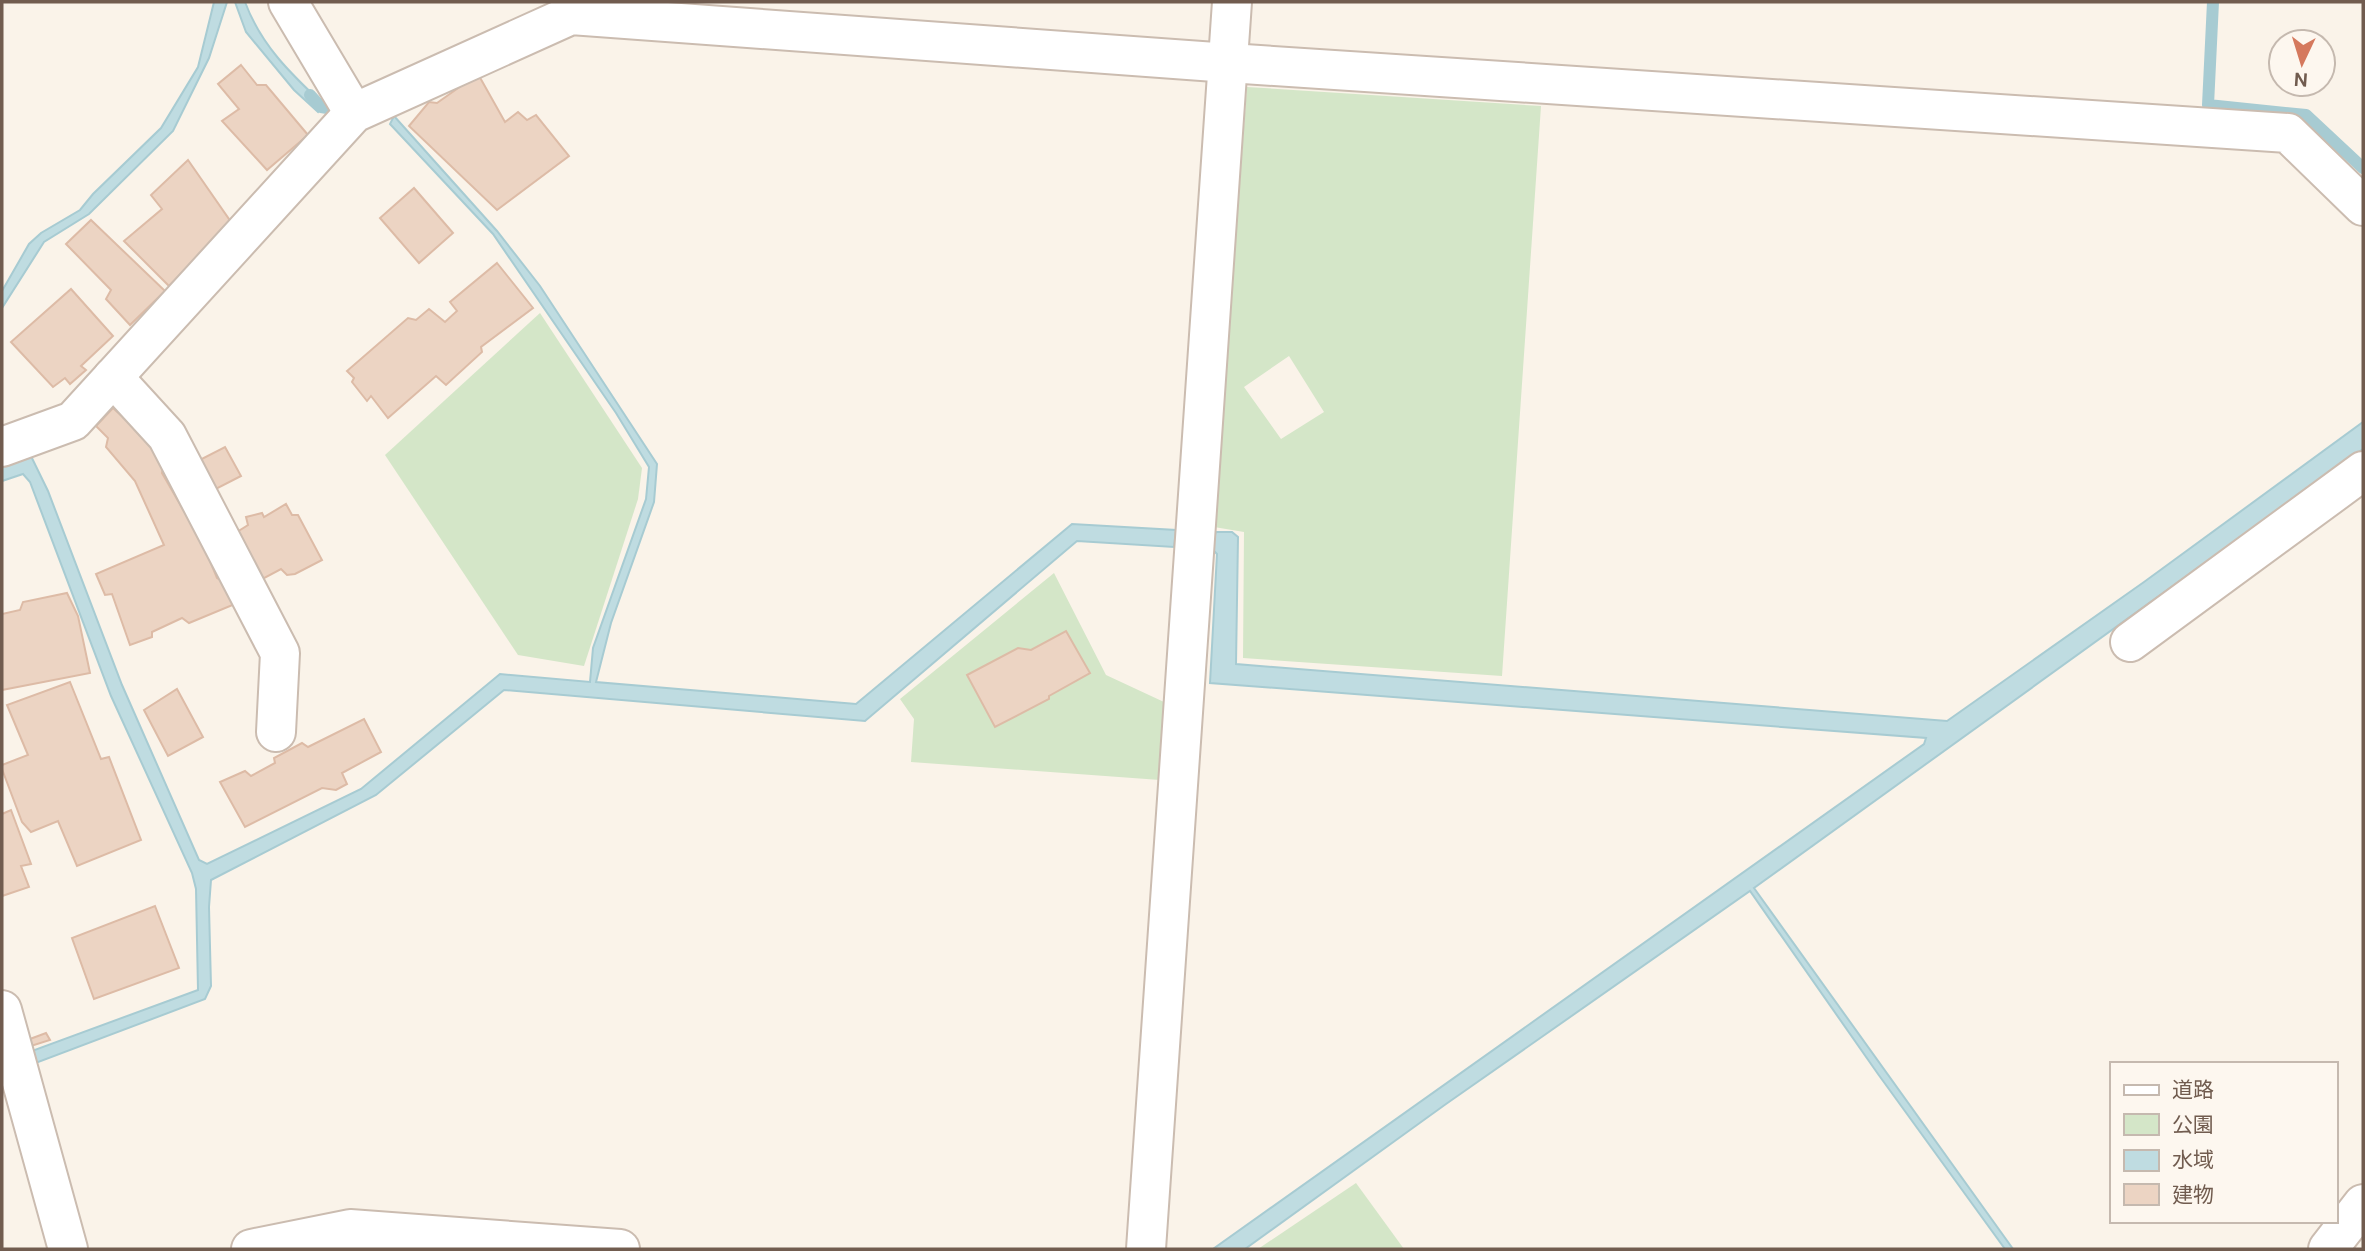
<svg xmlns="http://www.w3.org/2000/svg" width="2365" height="1251" viewBox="0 0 2365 1251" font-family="'DM Sans','Noto Sans JP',sans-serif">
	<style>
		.green { fill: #d4e6c8; fill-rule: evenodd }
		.water { fill: #bfdce1; stroke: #a7cbd2; stroke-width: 2 }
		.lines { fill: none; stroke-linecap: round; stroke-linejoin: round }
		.stream { stroke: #a7cbd2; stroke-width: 12 }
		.building { fill: #ecd4c3; stroke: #ddbba6; stroke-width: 2 }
		.minor-casing { stroke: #cbbcb0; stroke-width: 42 }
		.minor { stroke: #fff; stroke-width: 38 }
	</style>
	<rect width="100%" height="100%" fill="#faf3e9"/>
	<g class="green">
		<path d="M1247,87L1541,106L1502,676L1243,658L1244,532L1214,527ZM1289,356L1324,412L1281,439L1244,387Z"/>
		<polygon points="540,313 642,468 638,499 584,666 518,655 385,455"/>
		<polygon points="1054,573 1106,675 1164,702 1160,780 911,762 914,719 900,699"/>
		<polygon points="1356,1183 1404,1249 1258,1249"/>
	</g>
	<g class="water">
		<polygon points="214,2 227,2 209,58 173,131 89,214 44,242 2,308 2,291 29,244 41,233 80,210 93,194 161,128 198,67"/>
		<path d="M235,2H245C261,45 290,73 323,104L318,112L294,90L246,32Z"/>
		<polygon points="394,116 497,231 540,286 657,464 654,502 611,623 596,682 856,704 1072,524 1176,530 1174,547 1077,541 865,721 504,690 376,795 211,880 209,907 211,986 205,999 33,1064 29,1052 198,990 196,889 192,873 111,696 30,482 23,474 2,481 2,461 29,452 48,491 122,685 199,860 207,864 361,789 500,674 590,682 593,648 646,499 649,467 616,413 493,234 390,124"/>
		<polygon points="2363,422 2363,449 1754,888 2013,1249 2005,1249 1878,1074 1750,891 1446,1104 1245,1249 1213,1249 1924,744 1926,738 1210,683 1217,554 1210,547 1216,532 1232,532 1238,537 1236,664 1947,721 2144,582"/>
	</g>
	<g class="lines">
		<g class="stream">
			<polyline points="2213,2 2208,105 2306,115 2363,168"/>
			<polyline points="310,95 321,107 346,111"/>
		</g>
	</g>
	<g class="building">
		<polygon points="241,65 257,85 266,85 308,135 267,170 222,121 239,109 218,84"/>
		<polygon points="478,74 505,122 518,112 527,120 536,115 569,156 497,210 409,126 429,102 437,103"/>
		<polygon points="188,160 231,222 169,286 124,241 162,209 151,195"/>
		<polygon points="414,188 453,233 419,263 380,218"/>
		<polygon points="91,220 165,291 130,325 106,299 111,290 66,244"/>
		<polygon points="497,263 533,308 481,347 482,352 446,385 436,376 388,418 371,396 367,401 352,382 354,378 347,371 408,318 416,320 429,309 445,322 457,311 450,302"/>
		<polygon points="71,289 113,336 81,366 86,370 70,384 65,378 53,387 11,342"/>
		<polygon points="113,408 165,456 162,473 203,544 217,578 225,582 235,604 189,623 182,618 152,632 152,637 130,645 112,594 105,595 96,574 164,545 135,481 106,447 108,438 96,426"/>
		<polygon points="225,447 241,476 208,493 192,464"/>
		<polygon points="286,504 292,515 298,515 322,560 295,574 287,575 281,569 255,583 229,537 248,525 246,517 262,513 264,517"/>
		<polygon points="67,593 78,616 90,673 2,690 2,614 20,610 23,602"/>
		<polygon points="1066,631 1090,673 1049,696 1049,699 995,727 967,675 1018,648 1031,650"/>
		<polygon points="70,682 101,759 109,757 141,840 77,866 58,821 31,832 22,822 2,769 2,765 28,755 7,705"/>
		<polygon points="177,689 203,737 168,756 144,710"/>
		<polygon points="364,719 381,752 342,773 347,784 336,790 322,788 245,827 220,782 245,771 251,776 275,763 274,758 302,743 308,747"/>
		<polygon points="11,810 31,864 21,866 29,887 2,896 2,814"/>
		<polygon points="155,906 179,968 94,999 72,938"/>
		<polygon points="46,1033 50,1040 31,1046 30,1039"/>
	</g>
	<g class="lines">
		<defs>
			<g id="minor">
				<polyline points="288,2 354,113"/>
				<polyline points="113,377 167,436 280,653 276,732"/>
				<polyline points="2,447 73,421 354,113 571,15 1229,63 2288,133 2363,206"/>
				<polyline points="2130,642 2363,471"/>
				<polyline points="2,1010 68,1249"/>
				<polyline points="251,1249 350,1229 620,1249"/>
				<polyline points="1146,1249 1232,2"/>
				<polyline points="2328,1249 2363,1204"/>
			</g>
		</defs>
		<use href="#minor" class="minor-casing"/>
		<use href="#minor" class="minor"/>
	</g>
	<rect width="2365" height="1251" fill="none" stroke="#715c4f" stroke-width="7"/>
	<rect x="2110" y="1062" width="228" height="161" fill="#fdf7ef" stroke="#c5b9af" stroke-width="2"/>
	<rect x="2124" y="1085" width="35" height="10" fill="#ffffff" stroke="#c5b9af" stroke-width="2"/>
	<text x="2172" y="1097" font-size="21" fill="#715c4f">道路</text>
	<rect x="2124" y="1114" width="35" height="21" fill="#d4e6c8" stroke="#c5b9af" stroke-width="2"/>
	<text x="2172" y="1132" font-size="21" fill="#715c4f">公園</text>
	<rect x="2124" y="1150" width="35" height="21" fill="#bfdce1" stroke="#c5b9af" stroke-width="2"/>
	<text x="2172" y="1167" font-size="21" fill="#715c4f">水域</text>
	<rect x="2124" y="1184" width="35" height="21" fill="#ecd4c3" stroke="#c5b9af" stroke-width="2"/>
	<text x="2172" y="1202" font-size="21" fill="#715c4f">建物</text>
	<g transform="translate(2302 63) rotate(184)"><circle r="33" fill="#fdf7ef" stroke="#c5b9af" stroke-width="2"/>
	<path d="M0-5L12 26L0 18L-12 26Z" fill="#d5795d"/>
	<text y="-10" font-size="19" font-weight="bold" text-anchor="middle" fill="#715c4f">N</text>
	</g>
</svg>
